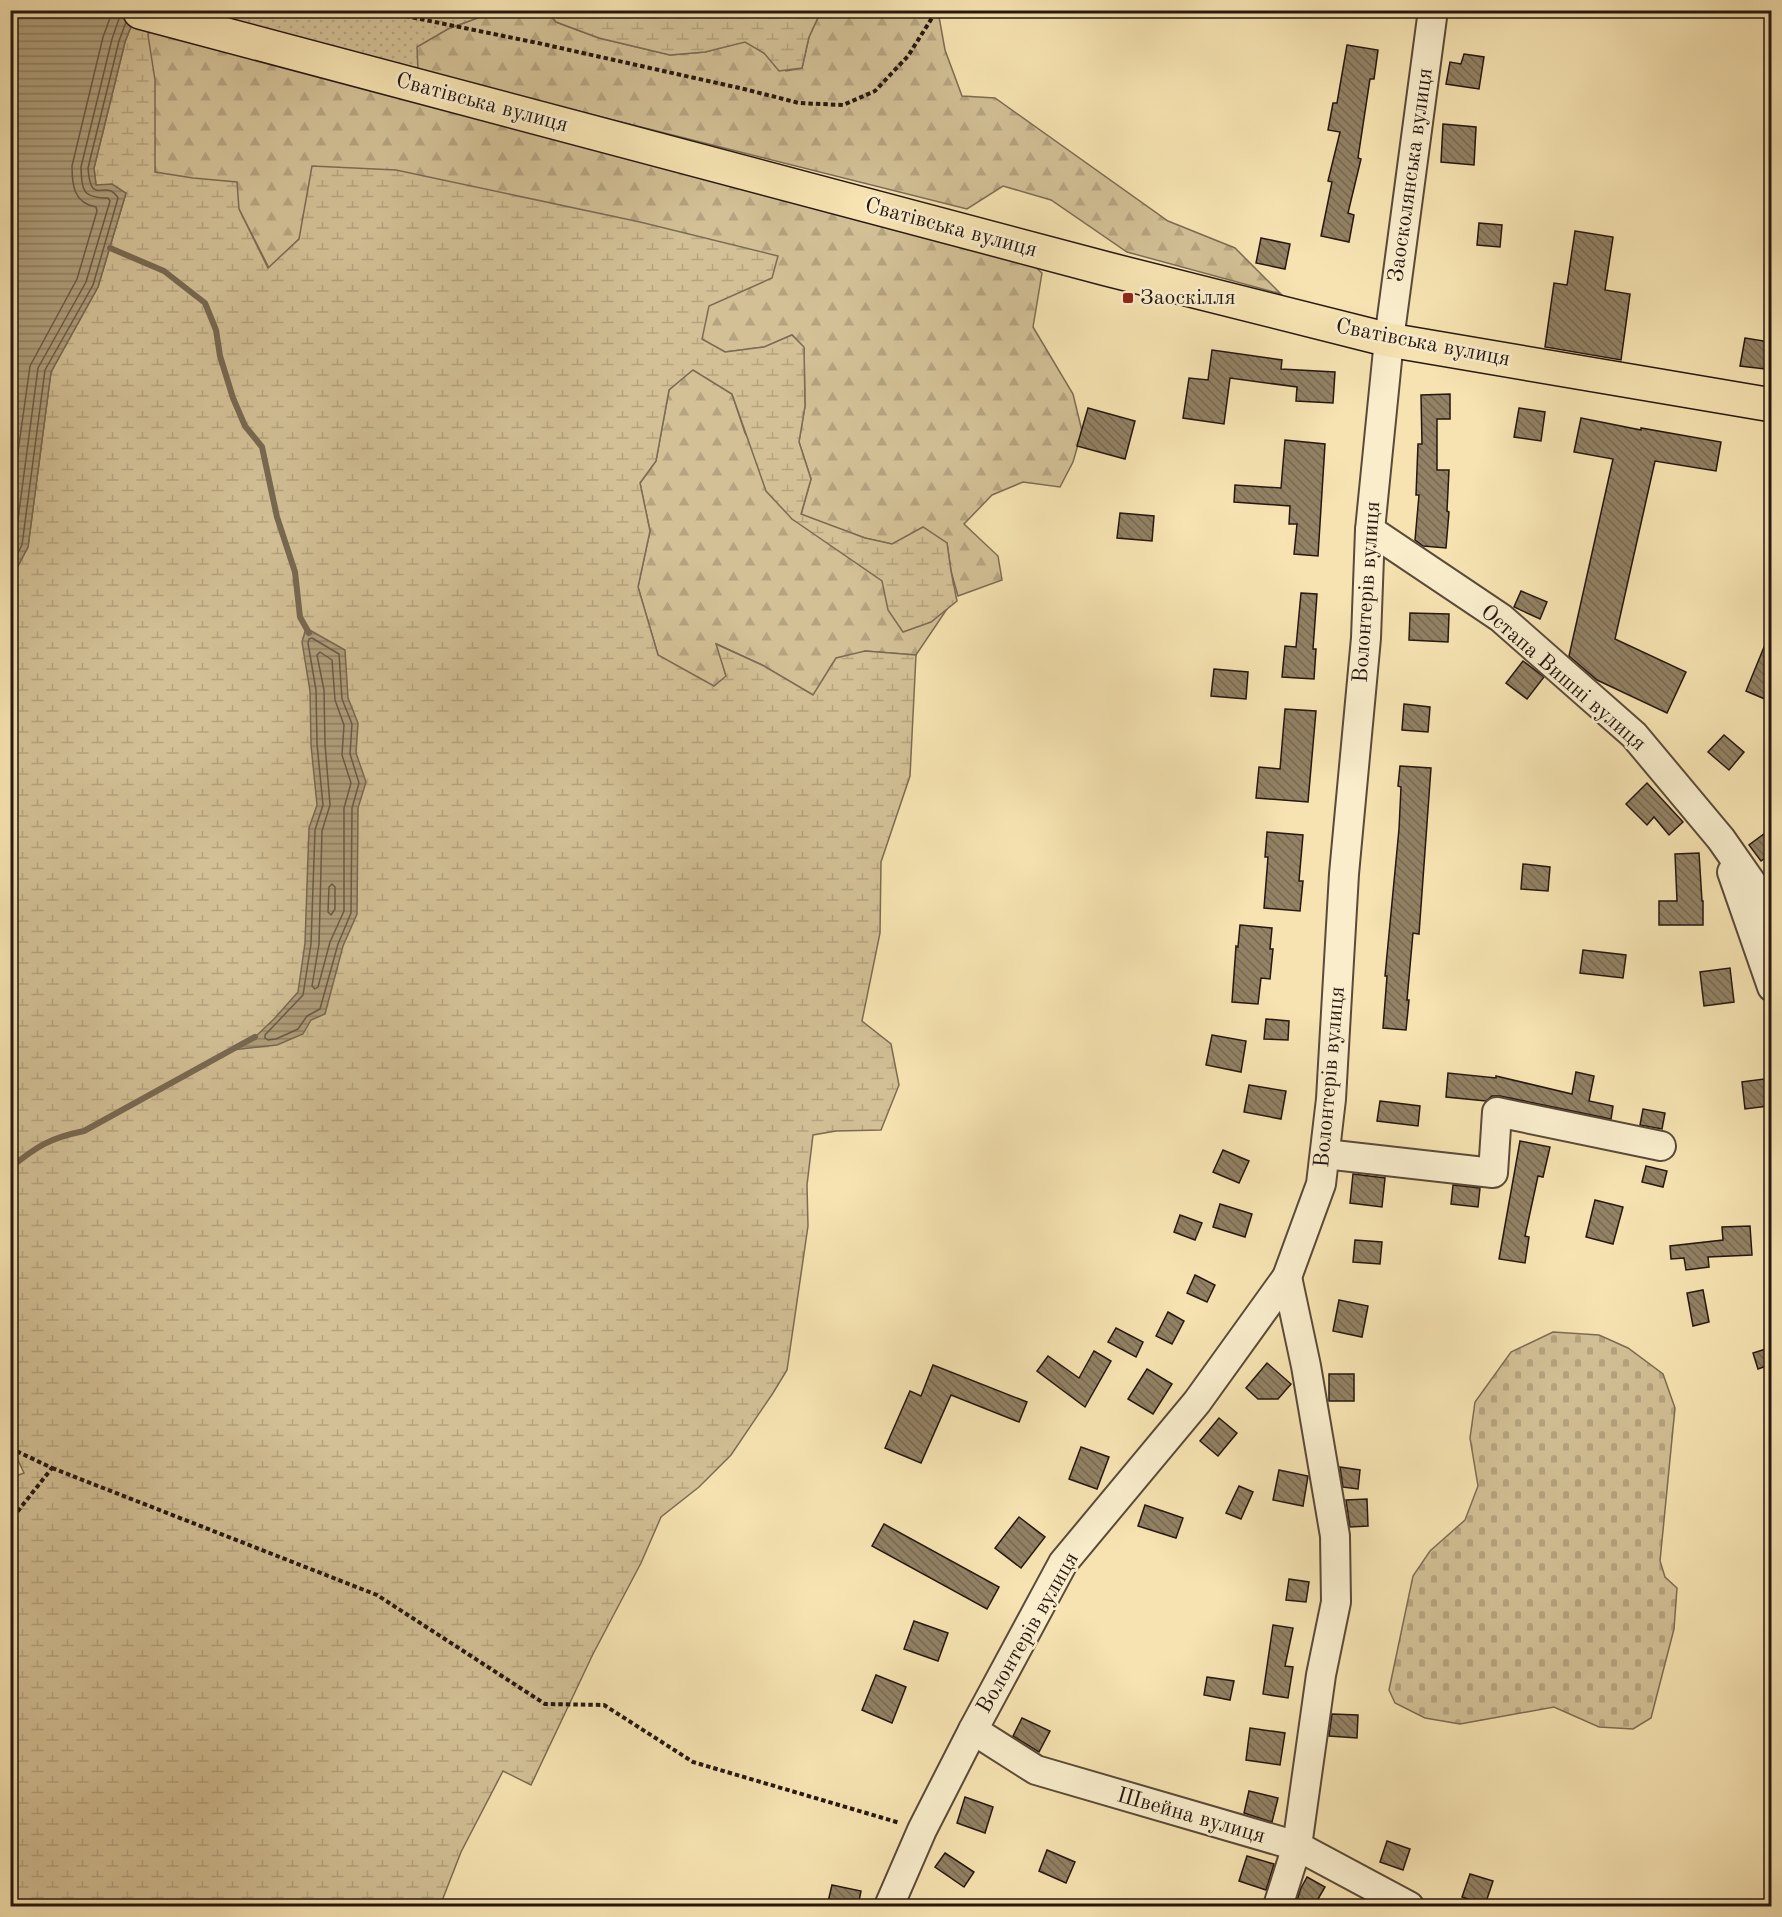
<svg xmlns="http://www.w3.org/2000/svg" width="1782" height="1917" viewBox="0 0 1782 1917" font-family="'Old Standard TT',serif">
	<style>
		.grass { fill: url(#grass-dots); stroke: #7c6c54; stroke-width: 1.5 }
		.forest { fill: url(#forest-firs); stroke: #7c6c54; stroke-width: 1.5 }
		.wetland { fill: url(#wetland-marsh); stroke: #7c6c54; stroke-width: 1.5 }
		.cemetery { fill: url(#cemetery-stones); stroke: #7c6c54; stroke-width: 1.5 }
		.water { fill: url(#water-rules); stroke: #786851; stroke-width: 1.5 }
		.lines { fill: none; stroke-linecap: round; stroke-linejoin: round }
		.shore { stroke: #6a5a46; stroke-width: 1.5 }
		.stream { stroke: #786851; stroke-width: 6 }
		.building { fill: url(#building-back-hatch); stroke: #261711; stroke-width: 1.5 }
		.minor-casing { stroke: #5a4a39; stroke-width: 32 }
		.major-casing { stroke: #261711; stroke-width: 36 }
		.path { stroke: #261711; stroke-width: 4; stroke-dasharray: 4.5 3; stroke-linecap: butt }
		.minor { stroke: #f9edcc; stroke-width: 28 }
		.major { stroke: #f6e3b1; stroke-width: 33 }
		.poi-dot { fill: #8f2418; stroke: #f9edcc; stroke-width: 2 }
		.labels { text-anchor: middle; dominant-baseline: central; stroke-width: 5; stroke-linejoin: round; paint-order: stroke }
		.street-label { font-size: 22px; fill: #261711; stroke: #f9edcc }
		.poi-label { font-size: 22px; fill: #261711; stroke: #f9edcc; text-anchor: start }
	</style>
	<defs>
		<pattern id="grass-dots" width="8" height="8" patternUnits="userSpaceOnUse" patternTransform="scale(1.5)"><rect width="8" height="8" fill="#d3c096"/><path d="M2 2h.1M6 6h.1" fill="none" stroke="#b5a480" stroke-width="1.8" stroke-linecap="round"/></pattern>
		<pattern id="forest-firs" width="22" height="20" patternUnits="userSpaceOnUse" patternTransform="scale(1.5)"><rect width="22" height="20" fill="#d3c096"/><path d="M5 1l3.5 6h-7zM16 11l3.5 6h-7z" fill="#b5a480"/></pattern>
		<pattern id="wetland-marsh" width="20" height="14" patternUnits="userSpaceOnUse" patternTransform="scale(1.5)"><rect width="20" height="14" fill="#d3c096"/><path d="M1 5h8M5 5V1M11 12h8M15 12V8" fill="none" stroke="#b5a480"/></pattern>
		<pattern id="cemetery-stones" width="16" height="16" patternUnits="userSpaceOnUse" patternTransform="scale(1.5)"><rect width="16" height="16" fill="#d3c096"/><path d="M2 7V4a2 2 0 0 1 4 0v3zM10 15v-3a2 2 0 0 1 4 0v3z" fill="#b5a480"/></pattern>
		<pattern id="water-rules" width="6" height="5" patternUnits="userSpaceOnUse" patternTransform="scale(1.5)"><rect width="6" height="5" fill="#af9e7b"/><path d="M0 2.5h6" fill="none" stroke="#8e8063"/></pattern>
		<pattern id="building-back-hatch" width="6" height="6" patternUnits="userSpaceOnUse" patternTransform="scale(1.5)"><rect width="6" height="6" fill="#928164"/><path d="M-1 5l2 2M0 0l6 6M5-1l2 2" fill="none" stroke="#776951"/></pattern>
	</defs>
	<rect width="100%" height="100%" fill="#f6e3b1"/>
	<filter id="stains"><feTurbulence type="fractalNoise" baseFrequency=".00333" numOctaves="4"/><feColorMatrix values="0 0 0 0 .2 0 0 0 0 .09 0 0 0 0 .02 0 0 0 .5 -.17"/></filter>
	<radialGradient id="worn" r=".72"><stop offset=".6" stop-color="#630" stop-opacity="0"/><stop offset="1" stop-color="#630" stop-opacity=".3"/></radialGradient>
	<polygon class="grass" points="199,11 493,11 486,15 448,29 418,71"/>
	<g class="forest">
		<polygon points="493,11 547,11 556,22 599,38 670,55 705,52 745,41 764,53 786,71 802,68 809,37 821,11 938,11 945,50 962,96 995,98 1168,221 1235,248 1281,294 1127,252 1051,200 1003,186 967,209 418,71 417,47 448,29 486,15"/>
		<polygon points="153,23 1018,251 1042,273 1033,327 1073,394 1082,431 1073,462 1060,487 1023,482 992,495 964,524 998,556 1002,580 958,596 951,571 947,543 892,544 865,538 801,515 811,479 799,442 805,406 804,348 792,335 765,347 725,352 701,339 299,239 269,268 239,209 155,178 148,35"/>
		<polygon points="692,369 732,394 745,433 792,519 947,609 916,655 865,651 813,695 762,665 717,644 726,676 706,744 658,655 638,587 650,531 640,483 656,461 669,390"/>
	</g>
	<g class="wetland">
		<polygon points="137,11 149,21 148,35 155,80 155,172 193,178 237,182 239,209 268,268 299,239 312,166 396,170 640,222 778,256 772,278 709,306 702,339 725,352 764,347 792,335 804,347 805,406 799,442 811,479 801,514 865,538 892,544 923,527 947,543 951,571 957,601 931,622 903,632 888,610 882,581 792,519 766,491 732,394 693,370 669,390 656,461 640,483 650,531 638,587 658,655 714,686 726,676 716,644 762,665 813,695 836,658 865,651 916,655 910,776 881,862 880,933 862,1021 891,1044 899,1085 881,1130 836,1131 813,1135 807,1185 808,1226 787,1370 773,1393 731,1455 699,1487 661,1517 641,1563 593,1654 531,1785 503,1771 461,1852 440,1906 11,1906 10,1478 24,1473 10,1443 11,579 28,547 51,372 98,287 126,193 96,185 94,168 125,42"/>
		<polygon points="547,11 821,11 809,37 802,68 779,71 764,53 745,42 705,52 670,55 599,38 556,22"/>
	</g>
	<polygon class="cemetery" points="1553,1332 1599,1335 1628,1348 1663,1374 1675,1408 1660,1561 1665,1577 1677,1588 1674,1629 1651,1718 1633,1729 1599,1727 1554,1707 1460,1724 1425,1718 1395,1703 1389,1690 1413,1576 1430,1551 1465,1520 1478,1486 1470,1438 1475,1402 1511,1352"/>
	<g class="water">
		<polygon points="11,11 137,11 125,42 94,168 96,185 112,184 126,193 98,287 51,372 28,547 11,579"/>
		<polygon points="306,628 345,650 348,698 358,723 356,753 366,782 358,808 357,914 343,946 325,1014 311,1020 303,1034 277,1045 232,1050 255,1037 274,1019 298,992 305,943 309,828 317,805 311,745 310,691 302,642"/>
	</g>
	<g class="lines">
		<g class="shore">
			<path d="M10,509L30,366L77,279L97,211L96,207C74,203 72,186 72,166L103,37L113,10"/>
			<path d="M10,551L15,542L38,368L86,282L110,201L108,198C82,198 82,190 81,167L112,39L122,10"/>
			<path d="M10,567L22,545L45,370L93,285L118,198C105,177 91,209 88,168L119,41L126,22"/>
			<polygon points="312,638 339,654 342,699 352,724 350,754 359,783 352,808 351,913 338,944 320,1009 307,1016 298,1029 276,1039 268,1040 265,1038 265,1035 303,995 311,944 315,830 323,805 317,744 316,690 308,643 309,639"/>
			<polygon points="320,652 332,660 335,700 344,725 342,755 351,783 344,808 344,911 330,942 318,987 315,989 312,986 319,944 322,831 330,805 325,744 324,690 317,655"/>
			<polygon points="332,884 335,887 335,909 331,915 328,912 329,887"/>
		</g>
		<g class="stream">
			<polyline points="110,248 164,271 205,303 216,330 220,356 233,398 245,426 262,447 277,517 295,572 300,617 309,633"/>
			<path d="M10,1168C37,1146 50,1138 84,1131L255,1037"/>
		</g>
	</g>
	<g class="building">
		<polygon points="1347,45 1378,50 1374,79 1370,79 1358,158 1361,159 1348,213 1354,215 1349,242 1321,236 1332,182 1328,181 1340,132 1328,130 1333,103 1337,103"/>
		<polygon points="1464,54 1484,57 1479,89 1446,84 1450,62 1461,64"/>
		<polygon points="1443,124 1476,127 1474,165 1441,162"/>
		<polygon points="1479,223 1502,225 1500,247 1477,245"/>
		<polygon points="1575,231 1613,237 1605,290 1630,294 1621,360 1545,347 1554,283 1567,285"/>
		<polygon points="1261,238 1290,244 1285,269 1256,263"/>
		<polygon points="1745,338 1770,342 1765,369 1740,366"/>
		<polygon points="1212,350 1282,360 1281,369 1335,372 1333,403 1296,401 1297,387 1230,378 1224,424 1183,418 1189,378 1208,380"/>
		<polygon points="1450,394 1450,419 1437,419 1437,470 1449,470 1447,511 1449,512 1446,548 1423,546 1415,540 1419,495 1416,495 1418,444 1422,444 1421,395"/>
		<polygon points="1088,408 1135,421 1125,459 1077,446"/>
		<polygon points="1519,408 1545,412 1541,441 1514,437"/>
		<polygon points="1581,418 1641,430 1641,428 1721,442 1716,471 1655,461 1615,639 1686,672 1667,713 1597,680 1569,656 1613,459 1574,452"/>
		<polygon points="1285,440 1325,444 1318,556 1294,554 1297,524 1289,524 1290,506 1234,502 1235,485 1281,488"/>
		<polygon points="1120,513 1154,516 1152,541 1117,538"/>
		<polygon points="1521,591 1547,602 1540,619 1514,607"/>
		<polygon points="1301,593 1317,594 1313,649 1316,649 1314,679 1282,677 1285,646 1296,647"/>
		<polygon points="1410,613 1449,614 1448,642 1409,640"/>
		<polygon points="1771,630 1772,630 1772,702 1746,691"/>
		<polygon points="1523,661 1544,677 1527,699 1506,683"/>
		<polygon points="1214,669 1248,672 1246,699 1211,696"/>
		<polygon points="1404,704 1430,707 1428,732 1402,730"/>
		<polygon points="1285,709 1316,711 1308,802 1256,798 1259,767 1280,769"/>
		<polygon points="1724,735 1744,752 1729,770 1708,752"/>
		<polygon points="1400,766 1431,768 1419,934 1413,933 1407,1000 1409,1000 1406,1030 1383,1028 1387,976 1385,976 1399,829 1401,787 1398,786"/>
		<polygon points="1647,783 1683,822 1669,835 1654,817 1647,825 1626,804"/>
		<polygon points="1772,828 1772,853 1761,861 1749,845"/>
		<polygon points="1267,832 1303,835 1299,881 1303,881 1300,911 1264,908 1268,857 1265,857"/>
		<polygon points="1699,853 1702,901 1703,901 1703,925 1659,925 1659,901 1677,901 1675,854"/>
		<polygon points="1523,864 1550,867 1548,891 1521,889"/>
		<polygon points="1240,925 1272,928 1270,949 1273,949 1270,979 1261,978 1258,1004 1232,1002 1236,946 1238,947"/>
		<polygon points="1583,950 1626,955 1623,978 1580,973"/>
		<polygon points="1730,968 1734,1002 1704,1006 1700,972"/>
		<polygon points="1266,1019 1289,1021 1288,1040 1264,1039"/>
		<polygon points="1212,1035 1246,1041 1241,1072 1206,1065"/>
		<polygon points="1576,1072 1594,1076 1589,1101 1613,1106 1611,1119 1500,1096 1492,1096 1486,1101 1446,1097 1448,1073 1496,1078 1496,1076 1572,1094"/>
		<polygon points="1764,1079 1768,1106 1745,1109 1742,1082"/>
		<polygon points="1249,1085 1286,1091 1281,1119 1244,1112"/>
		<polygon points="1380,1101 1420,1106 1418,1126 1377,1121"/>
		<polygon points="1643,1109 1665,1113 1662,1129 1640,1125"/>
		<polygon points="1520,1141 1550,1147 1543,1177 1538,1176 1525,1236 1529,1237 1525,1263 1499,1259"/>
		<polygon points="1223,1150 1249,1161 1239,1183 1213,1172"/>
		<polygon points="1646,1166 1667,1171 1663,1187 1642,1182"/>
		<polygon points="1353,1174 1385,1178 1382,1207 1350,1203"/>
		<polygon points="1453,1185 1480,1188 1478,1207 1451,1204"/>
		<polygon points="1595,1200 1623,1207 1613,1244 1586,1237"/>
		<polygon points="1220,1204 1252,1214 1245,1237 1213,1227"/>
		<polygon points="1180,1215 1202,1223 1195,1240 1174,1232"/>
		<polygon points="1750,1226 1752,1255 1708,1257 1709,1267 1686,1270 1684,1258 1671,1259 1670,1246 1723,1240 1722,1227"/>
		<polygon points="1355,1240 1382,1242 1380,1264 1353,1262"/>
		<polygon points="1195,1275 1215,1285 1207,1302 1187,1293"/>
		<polygon points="1703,1290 1709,1322 1693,1326 1687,1293"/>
		<polygon points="1339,1300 1368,1306 1362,1337 1333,1331"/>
		<polygon points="1168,1312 1184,1321 1172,1344 1156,1336"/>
		<polygon points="1116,1328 1143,1342 1136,1357 1108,1342"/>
		<polygon points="1772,1347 1772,1364 1758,1369 1753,1353"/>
		<polygon points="1094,1351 1111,1361 1085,1407 1037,1371 1048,1356 1079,1378"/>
		<polygon points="1267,1363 1291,1384 1278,1399 1258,1399 1246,1388"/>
		<polygon points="933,1365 1027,1402 1019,1422 951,1395 921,1463 885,1448 910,1391 921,1396"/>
		<polygon points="1147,1369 1172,1384 1153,1414 1128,1399"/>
		<rect x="1329" y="1374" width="25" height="27"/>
		<polygon points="1219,1418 1237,1433 1218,1456 1200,1441"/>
		<polygon points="1081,1447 1109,1457 1097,1489 1069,1479"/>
		<polygon points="1340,1467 1360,1470 1358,1489 1343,1487"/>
		<polygon points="1279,1470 1308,1476 1303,1506 1273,1500"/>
		<polygon points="1239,1486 1253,1492 1241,1519 1226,1513"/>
		<polygon points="1367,1499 1368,1526 1350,1527 1346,1500"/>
		<polygon points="1145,1505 1183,1518 1176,1538 1138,1526"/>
		<polygon points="1019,1517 1045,1537 1021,1568 995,1548"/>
		<polygon points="884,1524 999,1587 987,1609 872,1546"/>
		<polygon points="1289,1579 1309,1582 1306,1602 1286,1600"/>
		<polygon points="914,1621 948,1633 938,1661 904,1649"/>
		<polygon points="1273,1625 1293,1628 1285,1666 1293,1667 1288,1698 1263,1694"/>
		<polygon points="876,1675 906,1687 892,1723 862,1710"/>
		<polygon points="1207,1677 1234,1681 1230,1700 1204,1695"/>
		<polygon points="1332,1714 1358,1715 1357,1738 1329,1736"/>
		<polygon points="1022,1718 1050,1731 1039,1752 1013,1736"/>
		<polygon points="1250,1728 1285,1733 1280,1765 1246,1760"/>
		<polygon points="1249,1791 1278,1798 1272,1822 1244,1813"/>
		<polygon points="965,1797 993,1807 985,1833 957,1823"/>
		<polygon points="1387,1841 1410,1849 1403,1870 1380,1862"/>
		<polygon points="1047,1850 1075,1862 1066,1883 1039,1871"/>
		<polygon points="945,1853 974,1872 964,1887 935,1867"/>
		<polygon points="1247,1856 1274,1864 1266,1890 1239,1881"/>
		<polygon points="1470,1874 1493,1881 1485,1905 1462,1897"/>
		<polygon points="1307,1877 1325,1887 1314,1906 1295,1906 1301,1888"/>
		<polygon points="832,1885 861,1891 858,1906 827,1906"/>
	</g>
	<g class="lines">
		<defs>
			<g id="minor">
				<polyline points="1370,530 1501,618 1634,735 1721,839 1772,912"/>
				<polyline points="1732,872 1772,987"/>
				<polyline points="1325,1154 1493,1173 1497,1112 1661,1146"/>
				<polyline points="973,1730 1036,1770 1297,1846 1409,1906"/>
				<polyline points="889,1906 922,1830 973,1730 1063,1563 1197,1402 1287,1277 1321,1184 1331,1099 1344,874 1366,638 1370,530 1389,340 1433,10"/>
				<polyline points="1278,1906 1297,1846 1321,1675 1336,1602 1335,1536 1306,1366 1287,1277"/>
			</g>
			<polyline id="major" points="140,12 1107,269 1389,340 1772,405"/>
		</defs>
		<use href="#minor" class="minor-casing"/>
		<use href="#major" class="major-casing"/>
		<g class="path">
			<polyline points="376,10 538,43 744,89 799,103 843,105 875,91 908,56 937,10"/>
			<polyline points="10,1448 52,1468 10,1521"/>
			<polyline points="52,1468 377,1595 545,1704 604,1705 693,1762 900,1823"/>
		</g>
		<use href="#minor" class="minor"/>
		<use href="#major" class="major"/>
	</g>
	<rect class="poi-dot" x="1122" y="292" width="12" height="12" rx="3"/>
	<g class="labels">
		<g class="street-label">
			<text transform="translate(482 103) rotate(15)">Сватівська вулиця</text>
			<text transform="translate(1411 175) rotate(-82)">Заосколянська вулиця</text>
			<text transform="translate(951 228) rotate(15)">Сватівська вулиця</text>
			<text transform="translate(1423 343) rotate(11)">Сватівська вулиця</text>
			<text transform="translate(1367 592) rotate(-86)">Волонтерів вулиця</text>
			<text transform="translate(1563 678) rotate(41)">Остапа Вишні вулиця</text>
			<text transform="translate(1330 1077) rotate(-85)">Волонтерів вулиця</text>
			<text transform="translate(1028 1633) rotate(-60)">Волонтерів вулиця</text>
			<text transform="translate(1191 1816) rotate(16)">Швейна вулиця</text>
		</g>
		<g class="poi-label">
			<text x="1140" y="298">Заоскілля</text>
		</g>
	</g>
	<rect width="1782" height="1917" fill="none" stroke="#f6e3b1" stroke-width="36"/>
	<rect x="12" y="12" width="1758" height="1893" fill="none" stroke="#261711" stroke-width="3"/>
	<rect x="18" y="18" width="1746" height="1881" fill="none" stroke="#261711" stroke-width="1.5"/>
	<rect width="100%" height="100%" filter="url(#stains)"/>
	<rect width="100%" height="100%" fill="url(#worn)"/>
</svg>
